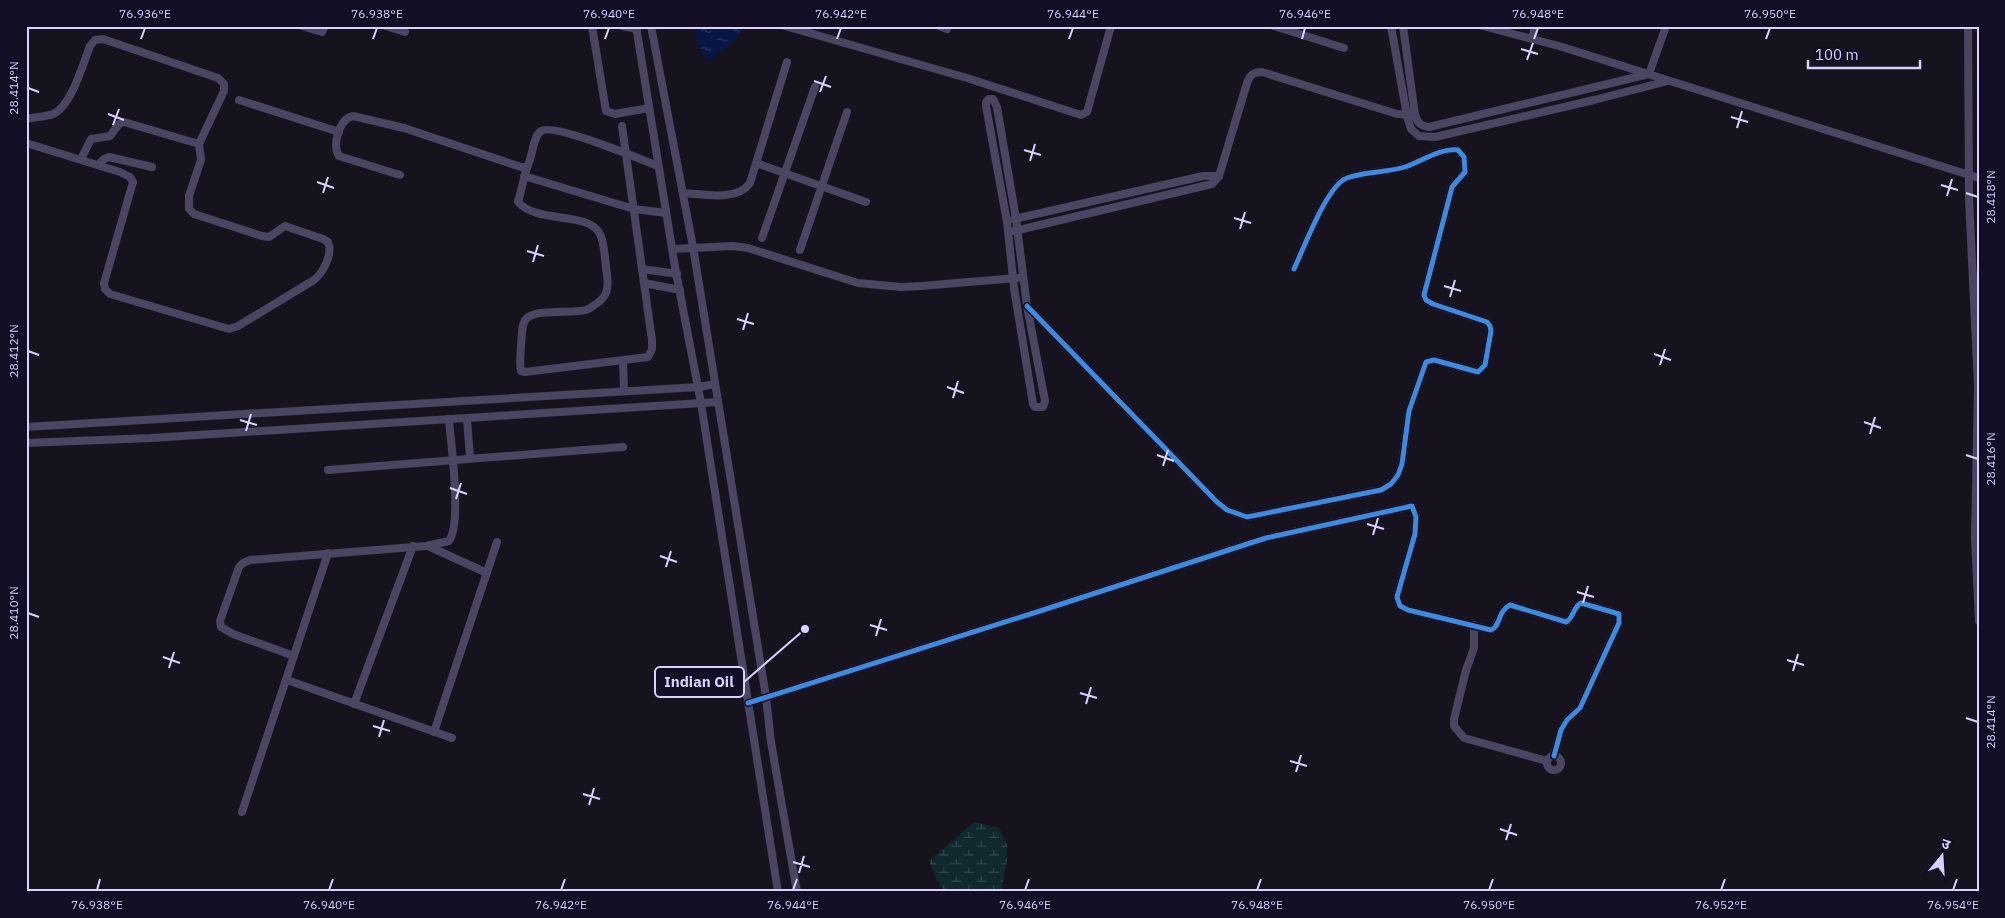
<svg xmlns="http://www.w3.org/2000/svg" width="2005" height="918" viewBox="0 0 2005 918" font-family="'IBM Plex Sans','Noto Sans Devanagari',sans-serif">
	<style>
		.wetland { fill: url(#wetland-marsh) }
		.water { fill: url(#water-ripples) }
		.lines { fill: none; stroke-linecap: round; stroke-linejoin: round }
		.minor { stroke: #4a4661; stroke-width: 8 }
		.cycleway-casing { stroke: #130d25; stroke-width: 8 }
		.cycleway { stroke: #408adc; stroke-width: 5 }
		.ticks { fill: none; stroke: #dbd1ff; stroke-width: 2 }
		.leader { fill: none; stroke: #dbd1ff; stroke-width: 2 }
		.callout-dot { fill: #dbd1ff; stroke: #130d25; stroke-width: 2 }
		.callout { fill: #130d25; stroke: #dbd1ff; stroke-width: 2 }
		.callout-label { font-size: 15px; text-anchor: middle; font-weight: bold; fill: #dbd1ff }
		.neatline { fill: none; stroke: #dbd1ff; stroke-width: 2 }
		.ticks-label { font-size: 12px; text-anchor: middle; fill: #dbd1ff }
	</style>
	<defs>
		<pattern id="wetland-marsh" width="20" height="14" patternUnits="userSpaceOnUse" patternTransform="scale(1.25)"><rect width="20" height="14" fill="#10292e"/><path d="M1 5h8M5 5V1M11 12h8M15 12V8" fill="none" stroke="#32474d"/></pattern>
		<pattern id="water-ripples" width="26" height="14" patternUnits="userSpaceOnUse" patternTransform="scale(1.25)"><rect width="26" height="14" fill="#071642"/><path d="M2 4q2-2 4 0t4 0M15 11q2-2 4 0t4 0" fill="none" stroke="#2b375e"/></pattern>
	</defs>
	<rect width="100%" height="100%" fill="#16131f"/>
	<polygon class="wetland" points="974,822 999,828 1007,845 1007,860 1001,892 944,892 936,878 929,861"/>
	<polygon class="water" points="694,26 743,26 736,40 709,60 700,53"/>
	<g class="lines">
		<g class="minor">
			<polyline points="302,26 322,32 325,26"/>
			<polyline points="386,26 405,32"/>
			<polyline points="592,26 606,111 615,114 649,108"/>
			<polyline points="622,26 637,29"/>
			<polyline points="636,26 675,267 701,403 778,892"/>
			<polyline points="651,26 693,247 766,697 771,742 797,892"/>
			<polyline points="785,26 967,78 1081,115 1087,112 1111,26"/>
			<polyline points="939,26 947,29"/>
			<polyline points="1274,26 1344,48"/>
			<polyline points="1391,26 1407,116 1411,129 1419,136 1435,137 1594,100 1668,81"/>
			<path d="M1403,26L1415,115C1418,123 1420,126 1429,127L1649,74L1666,26"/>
			<polyline points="1483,26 1559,46 1979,178"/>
			<polyline points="1968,26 1969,198 1978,386 1975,539 1979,621"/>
			<polyline points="1532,39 1535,26"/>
			<polygon points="989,99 993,99 997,107 1016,219 1027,306 1045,401 1043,407 1035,407 1033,404 1014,288 1007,222 986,106 986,102"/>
			<polyline points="239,100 339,132"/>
			<path d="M26,119C35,117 45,117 53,114C71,107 83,64 90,46L95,40L103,39L218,78L224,84V91L199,144L201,160L189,196V209L194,214L262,236L269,237L285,226L323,239L328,242C333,253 324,272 314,280L238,326L229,329L110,294L105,289L104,283L133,182L130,177L120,172L26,143"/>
			<polyline points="81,159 91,139 110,136 119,124 124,122 199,144"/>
			<polyline points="756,163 866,202"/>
			<polyline points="98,165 104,159 109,157 152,167"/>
			<path d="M527,167L518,202C537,224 589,211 600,234C605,243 605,264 607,275C609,288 607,297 596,304C593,306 589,309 586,310C571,314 537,308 526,319C521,325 522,337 521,345C521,353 519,363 521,371L525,372L648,357L652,349V340L622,126"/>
			<path d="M400,175L339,156C332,145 339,119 353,116L404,128L521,167H527C533,157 532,138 541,131C552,122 642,160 658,166"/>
			<polyline points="524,176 634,209 666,213"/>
			<path d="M683,193C703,194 737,202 750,183L787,62"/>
			<polyline points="1014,219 1203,176 1219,176"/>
			<path d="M1014,231L1212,184L1219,176L1247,83C1250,75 1253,72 1262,72L1397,114L1415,115"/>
			<polyline points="762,238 815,87"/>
			<polyline points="672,249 733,246 748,248 858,283 901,287 921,286 1017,278"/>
			<polyline points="800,250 847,112"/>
			<polyline points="642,269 677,274"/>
			<polyline points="644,283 680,290"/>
			<path d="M1027,306L1217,502L1227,510L1247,517L1381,490L1391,484L1398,475L1402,464L1409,411L1426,362L1434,360L1478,372L1485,365L1491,331L1490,326L1487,322L1433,304L1426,300L1424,295L1450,195L1452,187L1465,172L1464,157L1458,150C1440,148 1424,160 1408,166C1388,173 1366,171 1347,178C1327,185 1304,248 1294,269"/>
			<polyline points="623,361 624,391"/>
			<polyline points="467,419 470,458"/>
			<polyline points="26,427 699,387 715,384"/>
			<polyline points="26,443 151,438 718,402"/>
			<polyline points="328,470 623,447"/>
			<polyline points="428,546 487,573"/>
			<polyline points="1474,625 1474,648 1466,670 1454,719 1454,726 1464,738 1547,761"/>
			<path d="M294,656L233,634L221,627L220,621L239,567L243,563L250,560L426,546L449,541C462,523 451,445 449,419"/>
			<polyline points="287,680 452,738"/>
			<path d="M748,703L1040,611L1266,538L1412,506L1416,517L1415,534L1397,597L1400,606L1408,610L1491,630C1501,626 1497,612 1510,605L1566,622C1574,618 1573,607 1581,603L1619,614V623L1580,708L1567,720L1561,730L1554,756"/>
			<polyline points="354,704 413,546"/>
			<polyline points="434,732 497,542"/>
			<circle cx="1554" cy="763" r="7"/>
			<polyline points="242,812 328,553"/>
		</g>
		<defs>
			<g id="cycleway">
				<path d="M1027,306L1217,502L1227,510L1247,517L1381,490L1391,484L1398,475L1402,464L1409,411L1426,362L1434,360L1478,372L1485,365L1491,331L1490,326L1487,322L1433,304L1426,300L1424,295L1450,195L1452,187L1465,172L1464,157L1458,150C1440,148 1424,160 1408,166C1388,173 1366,171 1347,178C1327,185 1304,248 1294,269"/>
				<path d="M748,703L1040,611L1266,538L1412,506L1416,517L1415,534L1397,597L1400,606L1408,610L1491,630C1501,626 1497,612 1510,605L1566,622C1574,618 1573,607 1581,603L1619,614V623L1580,708L1567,720L1561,730L1554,756"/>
			</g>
		</defs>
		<use href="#cycleway" class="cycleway-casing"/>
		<use href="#cycleway" class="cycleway"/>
	</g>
	<path class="ticks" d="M141,39L145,28M373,39L377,28M605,39L609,28M837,39L841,28M1069,39L1073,28M1302,39L1305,28M1534,39L1538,28M1766,39L1770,28M1521,49L1538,54M1527,60L1533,43M814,81L831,87M28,88L39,92M820,92L826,76M108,114L124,120M1731,117L1748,122M113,125L119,109M1737,128L1742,111M1024,150L1041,155M1030,161L1035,144M317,182L334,188M1941,185L1958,190M323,193L328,177M1966,193L1978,197M1947,196L1952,179M1234,218L1251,223M1240,229L1245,212M527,251L544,256M533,262L538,245M1444,286L1461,291M1450,297L1455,280M737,319L754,324M743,330L748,313M28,351L39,355M1654,354L1671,360M1660,365L1665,349M947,387L964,393M953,398L958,381M240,420L257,425M1864,422L1881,428M246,431L251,414M1870,434L1875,417M1157,455L1174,461M1966,455L1978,459M1163,466L1168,450M450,488L467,494M456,499L461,483M1367,524L1384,529M1373,535L1378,518M660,556L677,562M666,567L671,551M1577,592L1594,597M1583,603L1588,586M28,613L39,617M870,625L887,630M876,636L881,619M163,657L180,663M1787,660L1804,665M169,668L174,652M1793,671L1798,654M1080,693L1097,698M1086,704L1091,687M1966,718L1978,722M373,726L390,731M379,737L384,720M1290,761L1307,766M1296,772L1301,755M583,794L600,799M589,805L594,788M1500,829L1517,835M1506,840L1511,824M793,862L810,867M799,873L804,856M97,890L100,879M329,890L333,879M561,890L565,879M793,890L797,879M1025,890L1029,879M1257,890L1261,879M1489,890L1493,879M1721,890L1725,879M1953,890L1957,879"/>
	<path class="leader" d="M805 629L744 682"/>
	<circle class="callout-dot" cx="805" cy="629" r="5"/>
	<rect class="callout" x="655" y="667" width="89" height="30" rx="5"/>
	<g class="callout-label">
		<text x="699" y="687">Indian Oil</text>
	</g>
	<rect width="2005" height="918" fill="none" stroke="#130d25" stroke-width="55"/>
	<g transform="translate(1942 856) rotate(18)" stroke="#130d25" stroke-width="4" paint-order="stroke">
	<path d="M0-4L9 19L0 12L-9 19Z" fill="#dbd1ff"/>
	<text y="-8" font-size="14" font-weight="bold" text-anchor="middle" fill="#dbd1ff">उ</text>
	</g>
	<path d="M1808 60v8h112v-8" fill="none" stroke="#dbd1ff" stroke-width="2.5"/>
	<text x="1815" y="60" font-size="15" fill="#dbd1ff" stroke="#130d25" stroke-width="4" paint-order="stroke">100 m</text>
	<rect x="28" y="28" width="1950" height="862" class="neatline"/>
	<g class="ticks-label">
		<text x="145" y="18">76.936°E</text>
		<text x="377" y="18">76.938°E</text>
		<text x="609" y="18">76.940°E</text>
		<text x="841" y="18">76.942°E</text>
		<text x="1073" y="18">76.944°E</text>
		<text x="1305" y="18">76.946°E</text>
		<text x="1538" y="18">76.948°E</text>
		<text x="1770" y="18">76.950°E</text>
		<text transform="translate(14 88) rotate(-90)" y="4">28.414°N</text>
		<text transform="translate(1991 197) rotate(-90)" y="4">28.418°N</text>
		<text transform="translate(14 351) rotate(-90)" y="4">28.412°N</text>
		<text transform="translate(1991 459) rotate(-90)" y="4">28.416°N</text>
		<text transform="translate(14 613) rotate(-90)" y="4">28.410°N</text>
		<text transform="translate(1991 722) rotate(-90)" y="4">28.414°N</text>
		<text x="97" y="909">76.938°E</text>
		<text x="329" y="909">76.940°E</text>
		<text x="561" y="909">76.942°E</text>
		<text x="793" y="909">76.944°E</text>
		<text x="1025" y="909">76.946°E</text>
		<text x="1257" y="909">76.948°E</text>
		<text x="1489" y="909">76.950°E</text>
		<text x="1721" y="909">76.952°E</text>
		<text x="1953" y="909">76.954°E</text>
	</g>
</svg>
